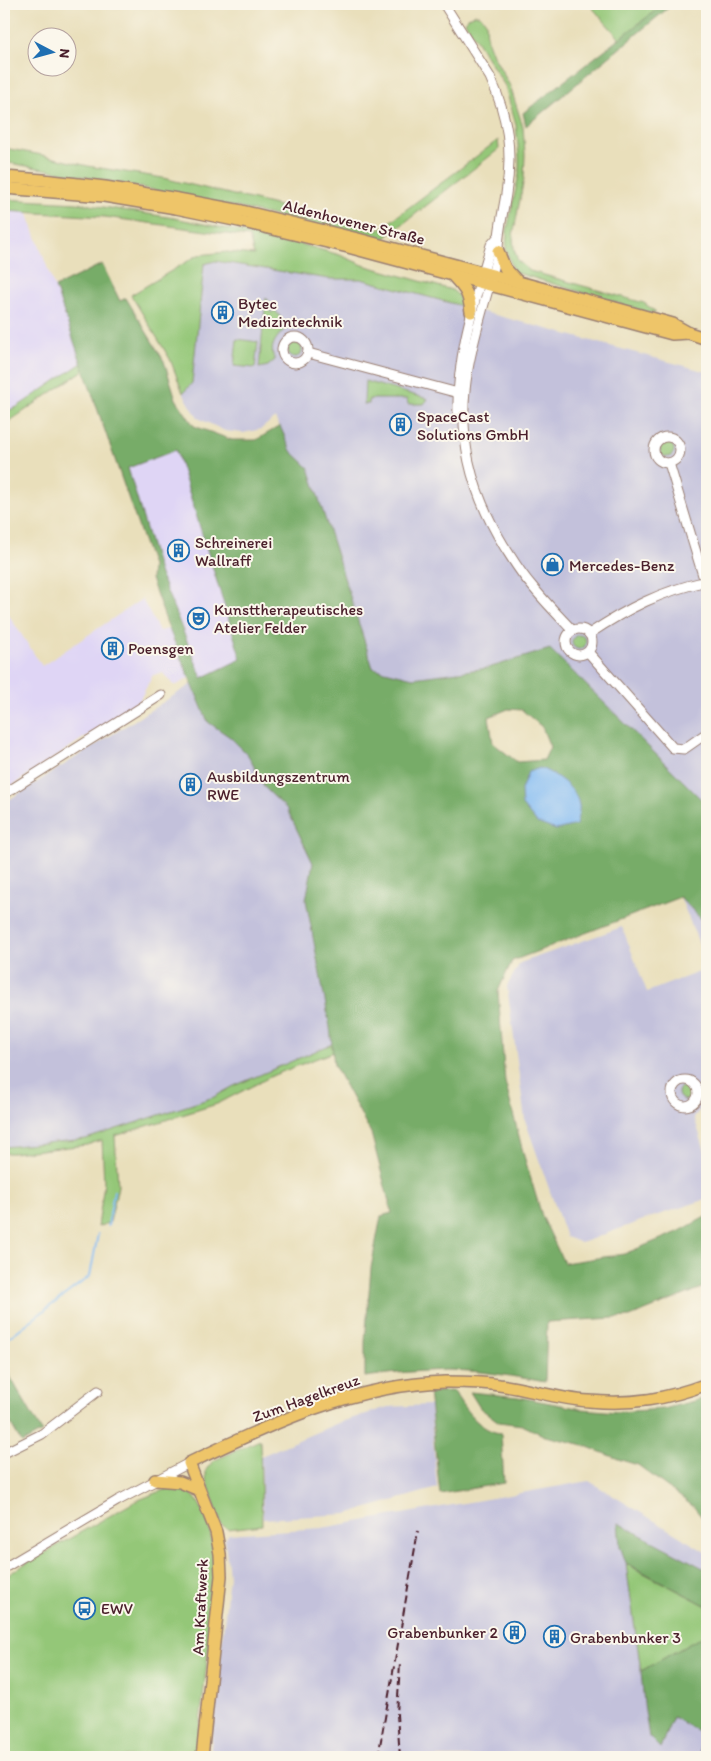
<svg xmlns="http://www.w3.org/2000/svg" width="711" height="1761" viewBox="0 0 711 1761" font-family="Itim,sans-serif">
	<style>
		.built { fill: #dfd5f5 }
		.industrial { fill: #c3c1db }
		.green { fill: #94c778; stroke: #6f7352 }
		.forest { fill: #77ac68; stroke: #60664a; fill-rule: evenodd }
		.water { fill: #83bbf3; stroke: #666d8f }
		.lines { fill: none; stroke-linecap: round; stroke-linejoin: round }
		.stream { stroke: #83bbf3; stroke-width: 2 }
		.minor-casing { stroke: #9a7f73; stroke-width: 11 }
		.major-casing { stroke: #9a7f73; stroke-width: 14 }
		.minor { stroke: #fff; stroke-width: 9 }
		.major { stroke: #eec569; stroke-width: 11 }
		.rail { stroke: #4a1f2b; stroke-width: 2; stroke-dasharray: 8 4; stroke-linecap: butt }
		.labels { text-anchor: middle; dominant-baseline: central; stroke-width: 4; stroke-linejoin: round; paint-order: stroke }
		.street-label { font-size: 16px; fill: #4a1f2b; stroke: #fbf7ec }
		.poi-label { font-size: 16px; fill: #4a1f2b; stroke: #fbf7ec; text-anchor: start }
	</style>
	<rect width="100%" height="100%" fill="#fbf7ec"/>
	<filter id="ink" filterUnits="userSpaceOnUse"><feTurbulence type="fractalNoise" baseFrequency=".02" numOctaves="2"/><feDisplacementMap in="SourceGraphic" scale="10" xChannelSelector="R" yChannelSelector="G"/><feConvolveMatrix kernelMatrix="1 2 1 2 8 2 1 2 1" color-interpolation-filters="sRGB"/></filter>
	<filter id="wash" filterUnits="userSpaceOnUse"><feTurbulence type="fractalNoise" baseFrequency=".0096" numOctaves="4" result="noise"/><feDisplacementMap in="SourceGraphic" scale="20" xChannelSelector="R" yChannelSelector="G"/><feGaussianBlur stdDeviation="1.12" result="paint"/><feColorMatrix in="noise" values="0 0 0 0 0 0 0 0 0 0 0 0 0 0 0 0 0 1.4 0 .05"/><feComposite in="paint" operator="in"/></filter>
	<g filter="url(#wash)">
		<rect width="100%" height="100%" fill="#e9dfbb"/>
		<g class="built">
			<polygon points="4,209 26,209 82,363 17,407 4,412"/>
			<polygon points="176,450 241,659 202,678 159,572 128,468"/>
			<polygon points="142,599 159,631 169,629 189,678 177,685 174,685 163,673 153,675 139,701 4,791 4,608 42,666"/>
		</g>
		<g class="industrial">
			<polygon points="215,261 329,279 361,279 707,372 707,805 550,650 488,668 413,678 373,668 309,468 291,451 275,418 261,429 243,433 225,431 198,418 183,393 192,383 204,264"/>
			<polygon points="192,684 208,722 230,737 248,755 265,788 287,809 313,863 306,900 330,1027 332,1044 234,1086 214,1097 86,1139 4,1147 4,803"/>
			<polygon points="680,897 707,925 707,963"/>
			<polygon points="622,927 647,992 707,969 707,1106 702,1107 694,1117 707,1157 707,1199 646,1219 581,1243 566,1237 525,1120 507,986 520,963"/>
			<polygon points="430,1405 437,1488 347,1514 263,1519 261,1456 338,1423 388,1407"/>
			<polygon points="589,1481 707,1553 707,1757 210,1757 229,1576 225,1539 229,1534 322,1528"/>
		</g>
		<g class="green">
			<polygon points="589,4 664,4 620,39"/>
			<polygon points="475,14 481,16 486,22 487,39 493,55 510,86 523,127 525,154 524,178 513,236 514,249 518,261 530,271 644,303 656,312 650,313 514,272 506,250 507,230 519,174 519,157 516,125 505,86 465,22 468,18"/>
			<path d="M498,140L499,149L381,241C257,210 131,184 4,162V148L42,155L88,166L163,178L379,230Z"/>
			<polygon points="4,199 77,203 174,218 293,242 340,255 363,265 452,290 458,295 462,306 361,279 329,279 215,261 204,264 192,383 183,393 170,359 131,295 198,255 227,252 254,255 249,237 105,217 4,211"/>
			<path d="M266,298L269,302L266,305L271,313L275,310L286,325L284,327L285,329C276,338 268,347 275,360L268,366L259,368Z"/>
			<polygon points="237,339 258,342 255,368 234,366"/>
			<circle cx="295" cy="350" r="7"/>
			<polygon points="82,363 84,370 4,425 4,412 17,407"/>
			<polygon points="365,381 428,399 424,404 408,404 407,399 369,399 369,404 364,404"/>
			<circle cx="667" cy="450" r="7"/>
			<circle cx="579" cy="642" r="7"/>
			<polygon points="332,1044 333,1052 274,1075 217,1104 115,1136 118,1186 110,1222 98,1227 104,1183 102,1140 87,1145 13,1153 4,1153 4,1147 86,1139 214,1097 234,1086"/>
			<circle cx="685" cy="1093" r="7"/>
			<polygon points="260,1440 262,1525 228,1529 221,1524 206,1478 206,1470 213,1461"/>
			<path d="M180,1486C207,1495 215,1550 217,1575L196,1757H4V1578L21,1566L136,1501L164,1490L176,1489Z"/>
			<polygon points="626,1564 707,1606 707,1634 641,1671"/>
		</g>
		<g class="forest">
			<polygon points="664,4 673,4 526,126 523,113"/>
			<path d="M102,264L120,301L126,298L164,361L176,399L194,426L232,440H256L280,426L291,451L309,468L373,668L413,678L488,668L550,649L707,805V925L680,897L512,961L498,991L505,1082L524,1156L542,1216L564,1263L624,1254L678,1232L707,1216V1286L630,1317L547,1322L545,1382C512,1376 478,1370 445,1370C418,1371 391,1373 365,1377V1342L371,1268L381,1216L392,1213L371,1133L334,1065L330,1027L306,900L313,863L287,809L265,788L248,755L230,737L208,722L169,629L151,579L152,566L55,287ZM176,450L241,659L202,678L159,572L128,468ZM508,709L522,710L542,727L550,747L544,760L517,762L493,743L489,717Z"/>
			<polygon points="4,1366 42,1432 22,1443 4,1412"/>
			<path d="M454,1391C463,1408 481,1432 501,1433L504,1483L440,1494L429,1392Z"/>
			<polygon points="470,1392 518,1397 582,1409 617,1412 663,1409 706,1398 707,1524 694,1507 638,1465 621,1460 580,1444 545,1436 522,1425 499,1422 480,1408"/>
			<polygon points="618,1523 707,1570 707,1606 626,1563 620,1546"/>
			<polygon points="707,1634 707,1678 700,1688 702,1696 707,1703 707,1749 700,1756 700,1732 673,1717 660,1748 649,1737 644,1704 641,1671"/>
		</g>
		<path class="water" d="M540,768C555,774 576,787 579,805C580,811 577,819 576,825L556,830L537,823L522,805L521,790L528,772Z"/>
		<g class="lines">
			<g class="stream">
				<polyline points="108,1226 114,1191"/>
				<polyline points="4,1341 90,1276 98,1234"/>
			</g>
		</g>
	</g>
	<g filter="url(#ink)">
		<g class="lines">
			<defs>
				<g id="minor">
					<path d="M444,4L490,77C508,116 513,152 506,194C503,213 498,232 498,251C489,291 475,329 468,369C456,434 470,490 504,546C513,560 521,574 532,586C545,602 559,616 573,631"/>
					<circle cx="295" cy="350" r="13"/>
					<polyline points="308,353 462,394"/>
					<path d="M458,415C456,356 475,300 491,245L498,237"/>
					<circle cx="667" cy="450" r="13"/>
					<polyline points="669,463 705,582"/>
					<circle cx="579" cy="642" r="13"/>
					<path d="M589,634C628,608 661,591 707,581"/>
					<polyline points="588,652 673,748 684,749 707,733"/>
					<polyline points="4,794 161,695"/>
					<circle cx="685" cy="1093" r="13"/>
					<polyline points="4,1453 42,1434 98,1391"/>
					<polyline points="4,1568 117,1501 189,1463"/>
				</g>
				<g id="major">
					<polyline points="4,177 43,180 105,187 178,199 242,211 358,239 608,306 673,324 689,333 707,339"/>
					<polyline points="4,188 104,196 176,208 239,221 348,247 672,334 689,333"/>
					<polyline points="498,251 505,268 518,282"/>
					<path d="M454,277C466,290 469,294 471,312"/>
					<polyline points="155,1480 180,1482 199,1490"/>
					<path d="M202,1757L221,1576L220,1554L216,1532L189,1463C270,1424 355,1384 446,1382C464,1382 482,1382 499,1385C529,1389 558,1399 589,1401C632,1405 667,1399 707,1384"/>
				</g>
			</defs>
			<use href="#minor" class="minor-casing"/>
			<use href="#major" class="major-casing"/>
			<use href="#minor" class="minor"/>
			<use href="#major" class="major"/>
			<g class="rail">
				<polyline points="378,1757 418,1531"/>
				<polyline points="400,1757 397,1715 400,1663"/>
			</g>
		</g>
	</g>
	<defs>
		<symbol id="building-ring" viewBox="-11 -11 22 22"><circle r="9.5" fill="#fbf7ec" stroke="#1f6fb2" stroke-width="1.5"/><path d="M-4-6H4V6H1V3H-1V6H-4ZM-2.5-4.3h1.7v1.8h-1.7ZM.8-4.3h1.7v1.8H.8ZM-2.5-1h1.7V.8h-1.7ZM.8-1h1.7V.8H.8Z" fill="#1f6fb2"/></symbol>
		<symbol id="shop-ring" viewBox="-11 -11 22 22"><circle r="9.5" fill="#fbf7ec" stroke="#1f6fb2" stroke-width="1.5"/><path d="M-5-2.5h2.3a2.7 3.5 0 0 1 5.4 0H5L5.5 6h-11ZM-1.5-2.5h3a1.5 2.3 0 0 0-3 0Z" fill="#1f6fb2"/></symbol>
		<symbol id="theatre-ring" viewBox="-11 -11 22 22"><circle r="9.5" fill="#fbf7ec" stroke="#1f6fb2" stroke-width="1.5"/><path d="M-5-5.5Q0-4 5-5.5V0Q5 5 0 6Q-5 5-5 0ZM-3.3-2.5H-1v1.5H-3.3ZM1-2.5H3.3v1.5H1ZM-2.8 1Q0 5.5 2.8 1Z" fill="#1f6fb2"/></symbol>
		<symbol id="bus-ring" viewBox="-11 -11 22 22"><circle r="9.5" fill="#fbf7ec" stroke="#1f6fb2" stroke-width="1.5"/><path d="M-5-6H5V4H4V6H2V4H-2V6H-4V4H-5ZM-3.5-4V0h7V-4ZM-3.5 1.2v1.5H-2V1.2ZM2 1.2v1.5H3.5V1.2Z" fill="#1f6fb2"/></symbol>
	</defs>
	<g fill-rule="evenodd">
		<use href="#building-ring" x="210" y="300" width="25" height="25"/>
		<use href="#building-ring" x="388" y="412" width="25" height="25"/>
		<use href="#building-ring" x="166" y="538" width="25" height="25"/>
		<use href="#shop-ring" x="540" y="552" width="25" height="25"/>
		<use href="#theatre-ring" x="186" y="606" width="25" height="25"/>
		<use href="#building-ring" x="100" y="636" width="25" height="25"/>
		<use href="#building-ring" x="178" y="772" width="25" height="25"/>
		<use href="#bus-ring" x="72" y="1596" width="25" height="25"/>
		<use href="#building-ring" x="502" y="1620" width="25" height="25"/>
		<use href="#building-ring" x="542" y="1624" width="25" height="25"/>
	</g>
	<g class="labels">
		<g class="street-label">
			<text transform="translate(354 222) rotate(14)">Aldenhovener Straße</text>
			<text transform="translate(306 1398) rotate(-20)">Zum Hagelkreuz</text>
			<text transform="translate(200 1607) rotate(-87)">Am Kraftwerk</text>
		</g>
		<g class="poi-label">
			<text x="238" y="303">Bytec<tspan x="238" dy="18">Medizintechnik</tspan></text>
			<text x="417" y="416">SpaceCast<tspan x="417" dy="18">Solutions GmbH</tspan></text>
			<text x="195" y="542">Schreinerei<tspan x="195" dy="18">Wallraff</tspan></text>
			<text x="569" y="565">Mercedes-Benz</text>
			<text x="214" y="609">Kunsttherapeutisches<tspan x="214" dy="18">Atelier Felder</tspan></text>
			<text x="128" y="648">Poensgen</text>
			<text x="207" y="776">Ausbildungszentrum<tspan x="207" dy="18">RWE</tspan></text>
			<text x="101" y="1608">EWV</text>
			<text x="498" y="1632" text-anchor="end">Grabenbunker 2</text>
			<text x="570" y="1637">Grabenbunker 3</text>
		</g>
	</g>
	<rect width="711" height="1761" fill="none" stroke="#fbf7ec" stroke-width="20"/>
	<g transform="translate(52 52) rotate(96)"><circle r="24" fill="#fbf7ec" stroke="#b4a19f"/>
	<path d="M0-4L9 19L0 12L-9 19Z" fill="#1f6fb2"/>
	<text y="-8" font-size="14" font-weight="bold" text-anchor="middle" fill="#4a1f2b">N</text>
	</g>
</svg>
